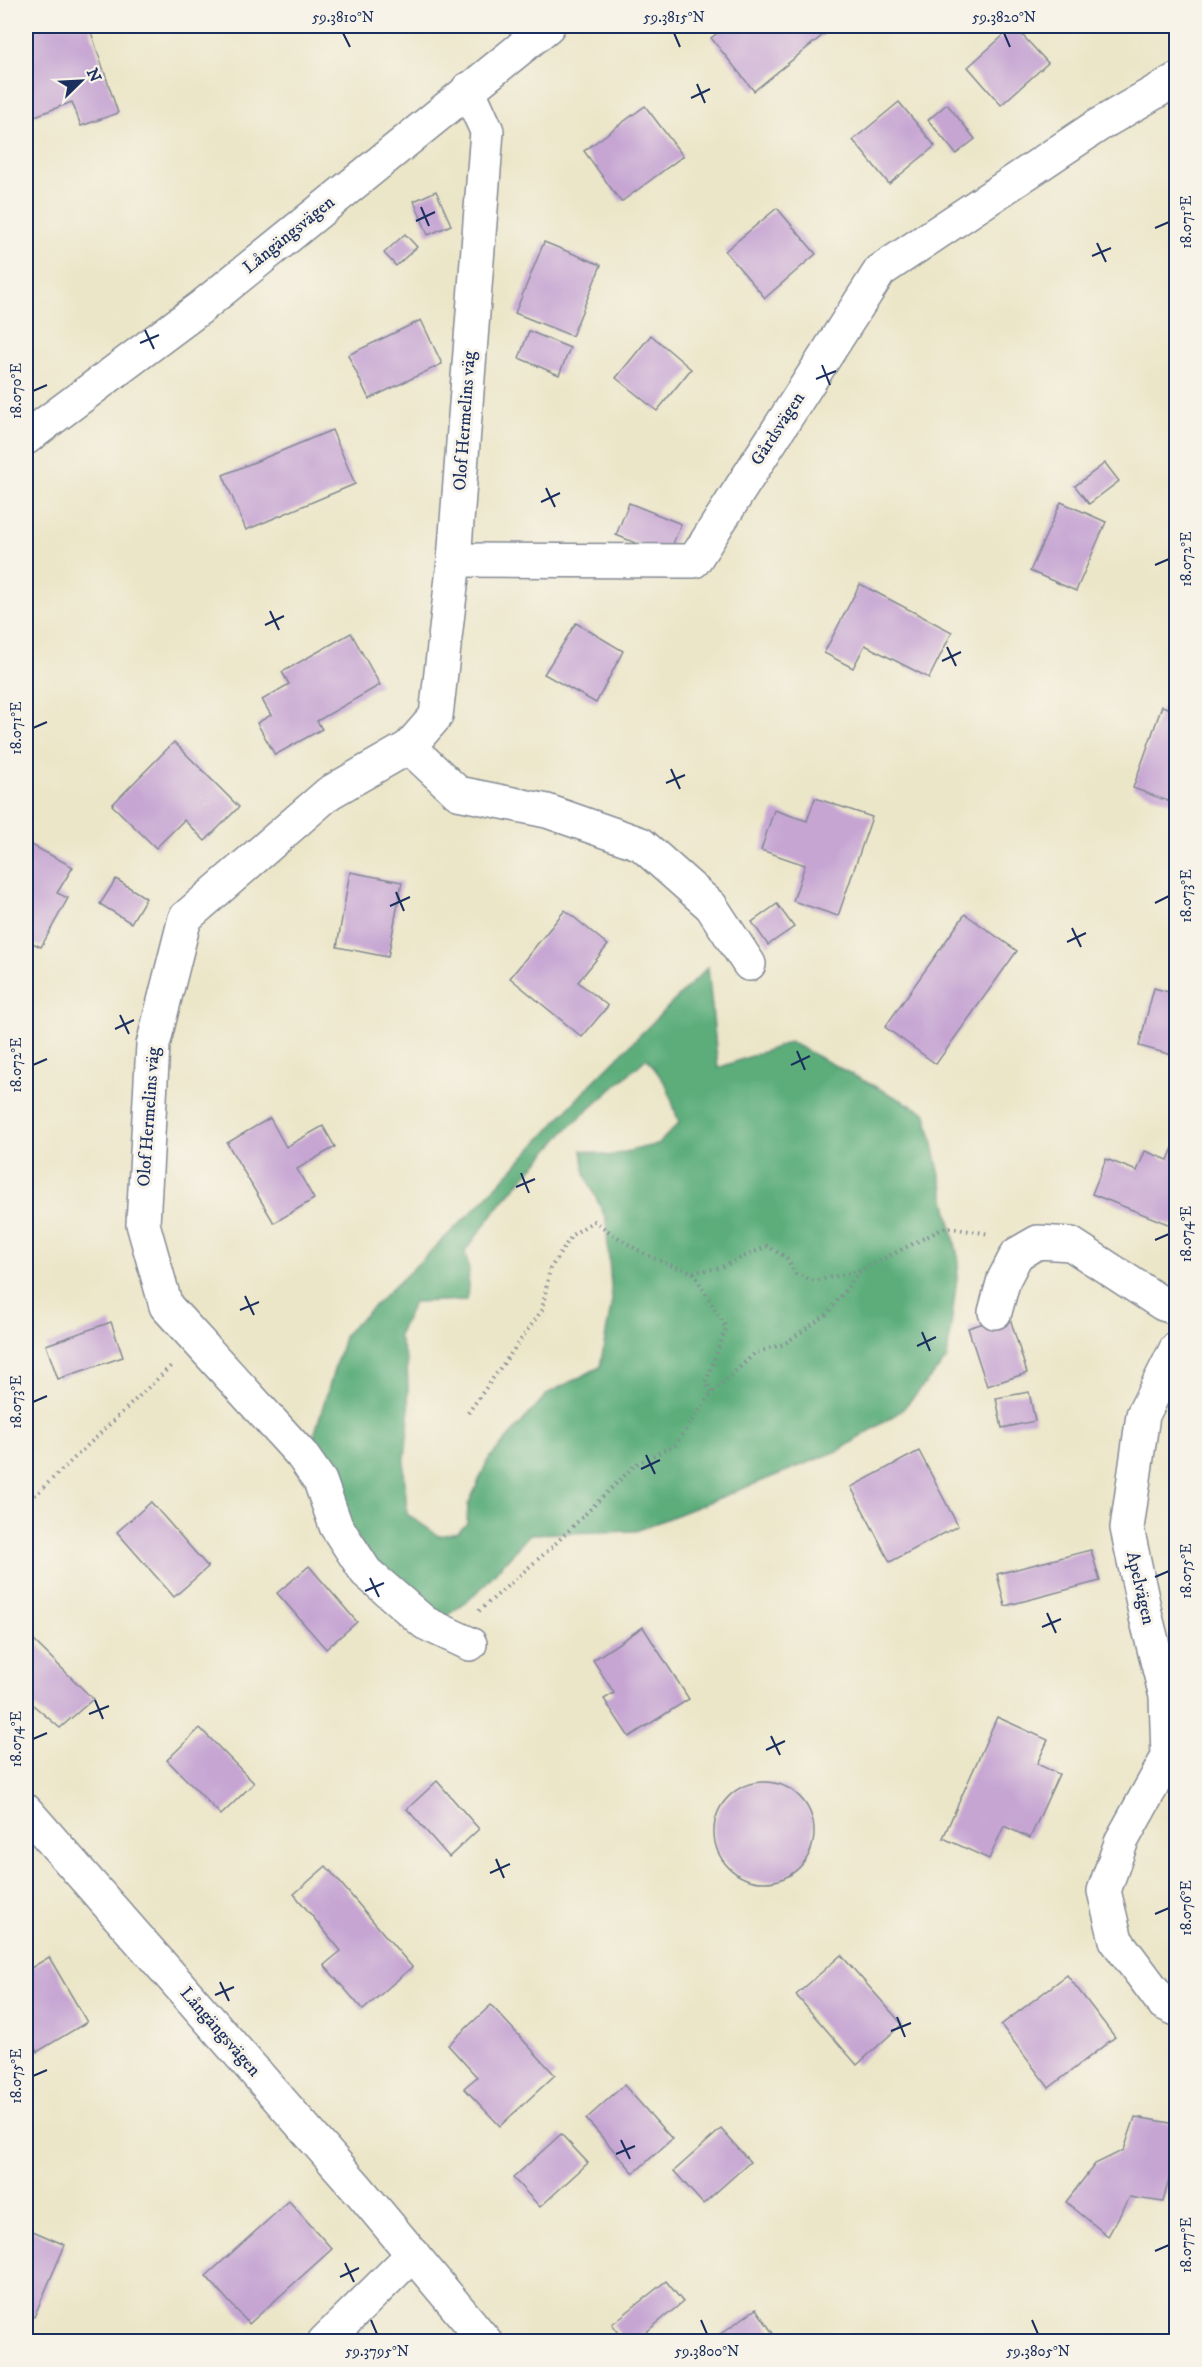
<svg xmlns="http://www.w3.org/2000/svg" width="1202" height="2367" viewBox="0 0 1202 2367" font-family="'IM FELL DW Pica',serif">
	<style>
		.forest { fill: #5cad7a; stroke: #3c6e6c; stroke-width: 1.5; fill-rule: evenodd }
		.building { fill: #c6a5d3 }
		.lines { fill: none; stroke-linecap: round; stroke-linejoin: round }
		.minor-casing { stroke: #848a94; stroke-width: 36 }
		.path { stroke: #848a94; stroke-width: 4; stroke-dasharray: 1.5 4.5; stroke-linecap: butt }
		.minor { stroke: #fff; stroke-width: 33 }
		.ticks { fill: none; stroke: #1b2f5e; stroke-width: 2 }
		.labels { text-anchor: middle; dominant-baseline: central; stroke-width: 6; stroke-linejoin: round; paint-order: stroke }
		.street-label { font-size: 18px; fill: #1b2f5e; stroke: #f7f3e8 }
		.neatline { fill: none; stroke: #1b2f5e; stroke-width: 2 }
		.ticks-label { font-size: 15px; text-anchor: middle; fill: #1b2f5e }
	</style>
	<rect width="100%" height="100%" fill="#f7f3e8"/>
	<filter id="ink" filterUnits="userSpaceOnUse"><feTurbulence type="fractalNoise" baseFrequency=".0167" numOctaves="2"/><feDisplacementMap in="SourceGraphic" scale="12" xChannelSelector="R" yChannelSelector="G"/><feConvolveMatrix kernelMatrix="1 2 1 2 8 2 1 2 1" color-interpolation-filters="sRGB"/></filter>
	<filter id="wash" filterUnits="userSpaceOnUse"><feTurbulence type="fractalNoise" baseFrequency=".008" numOctaves="4" result="noise"/><feDisplacementMap in="SourceGraphic" scale="24" xChannelSelector="R" yChannelSelector="G"/><feGaussianBlur stdDeviation="1.35" result="paint"/><feColorMatrix in="noise" values="0 0 0 0 0 0 0 0 0 0 0 0 0 0 0 0 0 1.4 0 .05"/><feComposite in="paint" operator="in"/></filter>
	<g filter="url(#wash)">
		<rect width="100%" height="100%" fill="#ece6c9"/>
		<path class="forest" d="M708,967L718,1068L790,1042L926,1113L959,1261L947,1359L901,1411L840,1450L636,1531L530,1534L476,1594L443,1619L390,1586L306,1462L345,1334L481,1203L591,1084ZM647,1058L667,1086L679,1123L658,1144L609,1156L582,1150L585,1174L606,1219L612,1301L600,1367L548,1393L488,1460L468,1505L467,1523L458,1533L439,1536L407,1514L404,1468L409,1418L407,1362L398,1335L414,1302L467,1300L469,1270L465,1251L503,1201L568,1128Z"/>
		<g id="blocks">
			<g class="building">
				<polygon points="45,26 89,26 118,113 81,126 72,102 35,116 26,90 26,31"/>
				<polygon points="727,26 834,26 754,91 711,38"/>
				<polygon points="1014,26 1048,63 1001,105 968,67"/>
				<polygon points="899,102 935,146 889,184 853,140"/>
				<polygon points="947,104 975,139 956,154 928,120"/>
				<polygon points="645,106 683,156 621,202 584,151"/>
				<polygon points="436,191 451,225 428,235 414,201"/>
				<polygon points="777,208 816,254 765,298 725,251"/>
				<polygon points="405,234 417,247 396,266 384,253"/>
				<polygon points="544,242 601,265 572,336 515,313"/>
				<polygon points="421,320 442,364 369,399 348,355"/>
				<polygon points="529,331 570,348 559,375 519,358"/>
				<polygon points="651,335 691,369 657,411 616,378"/>
				<polygon points="332,430 355,484 246,530 223,475"/>
				<polygon points="1105,463 1119,481 1089,504 1075,486"/>
				<polygon points="1061,502 1106,522 1076,591 1030,571"/>
				<polygon points="629,503 681,524 668,556 616,535"/>
				<polygon points="860,584 952,632 929,678 865,645 853,668 824,653"/>
				<polygon points="576,623 623,651 596,703 544,674"/>
				<polygon points="351,633 380,685 317,721 322,729 275,755 257,723 271,715 262,700 289,684 282,672"/>
				<polygon points="1162,706 1176,711 1176,804 1133,788"/>
				<polygon points="174,742 239,807 205,841 184,820 156,848 112,805"/>
				<polygon points="815,798 872,817 838,916 793,901 805,865 761,850 774,810 807,821"/>
				<polygon points="26,842 73,867 57,893 68,898 41,947 28,941 26,943"/>
				<polygon points="350,872 402,882 388,957 337,947"/>
				<polygon points="116,879 146,898 131,923 100,904"/>
				<polygon points="777,904 794,927 768,945 752,922"/>
				<polygon points="565,910 608,945 578,982 608,1006 582,1037 510,978"/>
				<polygon points="965,914 1017,951 936,1064 885,1027"/>
				<polygon points="1154,988 1176,994 1176,1056 1139,1046"/>
				<polygon points="270,1118 286,1147 323,1126 335,1147 297,1169 314,1199 274,1223 227,1143"/>
				<polygon points="1173,1148 1176,1149 1176,1217 1173,1226 1092,1194 1106,1159 1137,1171 1145,1151 1168,1160"/>
				<polygon points="1009,1315 1027,1373 987,1386 968,1328"/>
				<polygon points="111,1322 123,1357 58,1379 46,1345"/>
				<polygon points="1029,1392 1035,1421 1002,1428 996,1398"/>
				<polygon points="919,1451 958,1526 890,1562 851,1487"/>
				<polygon points="151,1502 208,1567 174,1597 117,1532"/>
				<polygon points="1091,1550 1100,1581 1005,1606 997,1574"/>
				<polygon points="309,1566 357,1622 326,1649 277,1593"/>
				<polygon points="643,1627 689,1699 629,1737 604,1699 614,1693 593,1660"/>
				<polygon points="26,1633 93,1699 60,1728 26,1699"/>
				<polygon points="997,1717 1048,1740 1037,1764 1059,1774 1030,1838 1004,1826 989,1859 943,1838"/>
				<polygon points="200,1728 254,1783 221,1815 167,1760"/>
				<polygon points="437,1781 479,1829 449,1857 407,1809"/>
				<circle cx="764" cy="1832" r="50"/>
				<polygon points="326,1866 412,1967 363,2010 324,1965 341,1951 294,1894"/>
				<polygon points="841,1955 902,2024 857,2065 796,1995"/>
				<polygon points="49,1957 87,2022 37,2052 26,2033 26,1971"/>
				<polygon points="1067,1975 1115,2037 1049,2088 1001,2025"/>
				<polygon points="491,2005 555,2075 500,2126 464,2088 477,2077 448,2045"/>
				<polygon points="624,2085 672,2139 634,2173 586,2119"/>
				<polygon points="1135,2117 1176,2124 1176,2154 1163,2202 1130,2197 1108,2236 1066,2202 1095,2164 1124,2150"/>
				<polygon points="721,2129 750,2162 703,2204 674,2171"/>
				<polygon points="561,2134 588,2163 540,2207 513,2178"/>
				<polygon points="289,2201 332,2249 249,2324 206,2276"/>
				<polygon points="26,2228 65,2245 34,2317 26,2313"/>
				<polygon points="666,2281 683,2302 634,2342 626,2342 612,2324"/>
				<polygon points="756,2309 779,2342 709,2342"/>
			</g>
		</g>
	</g>
	<g filter="url(#ink)">
		<use href="#blocks" fill-opacity="0" stroke="#848a94" stroke-width="1.5"/>
		<g class="lines">
			<defs>
				<g id="minor">
					<polyline points="468,89 487,131 454,560 436,716 409,747 329,793 185,918 153,1045 143,1224 166,1306 301,1454 320,1481 336,1526 366,1572 425,1623 470,1644"/>
					<polyline points="26,438 200,308 548,26"/>
					<polyline points="454,560 694,561 880,271 1097,126 1176,80"/>
					<polyline points="409,747 458,793 547,811 641,844 711,906 749,964"/>
					<polyline points="995,1312 1004,1279 1017,1254 1038,1242 1071,1244 1163,1304 1176,1308"/>
					<polyline points="1176,1349 1143,1415 1127,1528 1146,1617 1166,1696 1168,1757 1122,1840 1104,1891 1116,1940 1163,2003 1176,2009"/>
					<polyline points="26,1811 359,2190 486,2342"/>
					<polyline points="324,2342 413,2254"/>
				</g>
			</defs>
			<use href="#minor" class="minor-casing"/>
			<g class="path">
				<polyline points="693,1272 719,1268 767,1246 786,1257 796,1274 814,1281 860,1271"/>
				<path d="M468,1413L542,1310L550,1269L572,1235L594,1221C630,1246 649,1260 693,1272L726,1328L706,1382L712,1393"/>
				<polyline points="26,1504 173,1364"/>
				<polyline points="479,1611 552,1547 636,1464 675,1445 712,1393 755,1353 784,1344 827,1314 861,1270 946,1227 989,1234"/>
			</g>
			<use href="#minor" class="minor"/>
		</g>
	</g>
	<path class="ticks" d="M343,33L350,47M674,33L680,47M1004,33L1010,47M697,84L705,103M691,98L710,89M421,207L429,226M416,221L435,212M1155,228L1169,222M1097,243L1106,262M1092,256L1111,248M145,330L154,349M140,343L159,335M822,365L830,385M816,379L836,371M33,391L47,385M546,488L555,507M541,502L560,493M1155,565L1169,559M270,611L279,630M265,625L284,616M947,647L956,666M942,661L961,652M33,728L47,722M671,769L680,789M666,783L685,775M396,892L404,911M1155,903L1169,896M390,906L410,897M1072,928L1081,947M1067,942L1086,933M120,1015L129,1034M115,1029L134,1020M797,1051L805,1070M33,1065L47,1059M791,1065L810,1056M521,1173L529,1193M516,1187L535,1179M1155,1240L1169,1234M245,1296L254,1315M240,1310L259,1302M922,1332L930,1351M917,1346L936,1337M33,1402L47,1396M646,1455L655,1474M641,1469L660,1460M1155,1577L1169,1571M370,1578L379,1597M365,1591L384,1583M1047,1613L1056,1633M1042,1627L1061,1619M95,1700L103,1719M89,1714L109,1706M771,1736L780,1755M33,1739L47,1733M766,1750L785,1741M496,1859L504,1878M490,1873L510,1864M1155,1914L1169,1908M220,1982L229,2001M215,1995L234,1987M897,2017L905,2037M891,2031L911,2023M33,2076L47,2070M621,2140L630,2159M616,2154L635,2146M1155,2251L1169,2245M345,2263L354,2282M340,2277L359,2268M371,2320L377,2334M701,2320L707,2334M1032,2320L1038,2334"/>
	<g class="labels">
		<g class="street-label">
			<text transform="translate(289 235) rotate(-39)">Långängsvägen</text>
			<text transform="translate(465 421) rotate(-86)">Olof Hermelins väg</text>
			<text transform="translate(778 429) rotate(-57)">Gårdsvägen</text>
			<text transform="translate(149 1117) rotate(-86)">Olof Hermelins väg</text>
			<text transform="translate(1140 1588) rotate(77)">Apelvägen</text>
			<text transform="translate(220 2032) rotate(49)">Långängsvägen</text>
		</g>
	</g>
	<rect width="1202" height="2367" fill="none" stroke="#f7f3e8" stroke-width="66"/>
	<g transform="translate(81 81) rotate(66)" stroke="#f7f3e8" stroke-width="4.5" paint-order="stroke">
	<path d="M0-4.5L10 22L0 15L-10 22Z" fill="#1b2f5e"/>
	<text y="-9" font-size="16" font-weight="bold" text-anchor="middle" fill="#1b2f5e">N</text>
	</g>
	<rect x="33" y="33" width="1136" height="2301" class="neatline"/>
	<g class="ticks-label">
		<text x="343" y="22">59.3810°N</text>
		<text x="674" y="22">59.3815°N</text>
		<text x="1004" y="22">59.3820°N</text>
		<text transform="translate(1186 222) rotate(-90)" y="5">18.071°E</text>
		<text transform="translate(16 391) rotate(-90)" y="5">18.070°E</text>
		<text transform="translate(1186 559) rotate(-90)" y="5">18.072°E</text>
		<text transform="translate(16 728) rotate(-90)" y="5">18.071°E</text>
		<text transform="translate(1186 896) rotate(-90)" y="5">18.073°E</text>
		<text transform="translate(16 1065) rotate(-90)" y="5">18.072°E</text>
		<text transform="translate(1186 1234) rotate(-90)" y="5">18.074°E</text>
		<text transform="translate(16 1402) rotate(-90)" y="5">18.073°E</text>
		<text transform="translate(1186 1571) rotate(-90)" y="5">18.075°E</text>
		<text transform="translate(16 1739) rotate(-90)" y="5">18.074°E</text>
		<text transform="translate(1186 1908) rotate(-90)" y="5">18.076°E</text>
		<text transform="translate(16 2076) rotate(-90)" y="5">18.075°E</text>
		<text transform="translate(1186 2245) rotate(-90)" y="5">18.077°E</text>
		<text x="377" y="2356">59.3795°N</text>
		<text x="707" y="2356">59.3800°N</text>
		<text x="1038" y="2356">59.3805°N</text>
	</g>
</svg>
